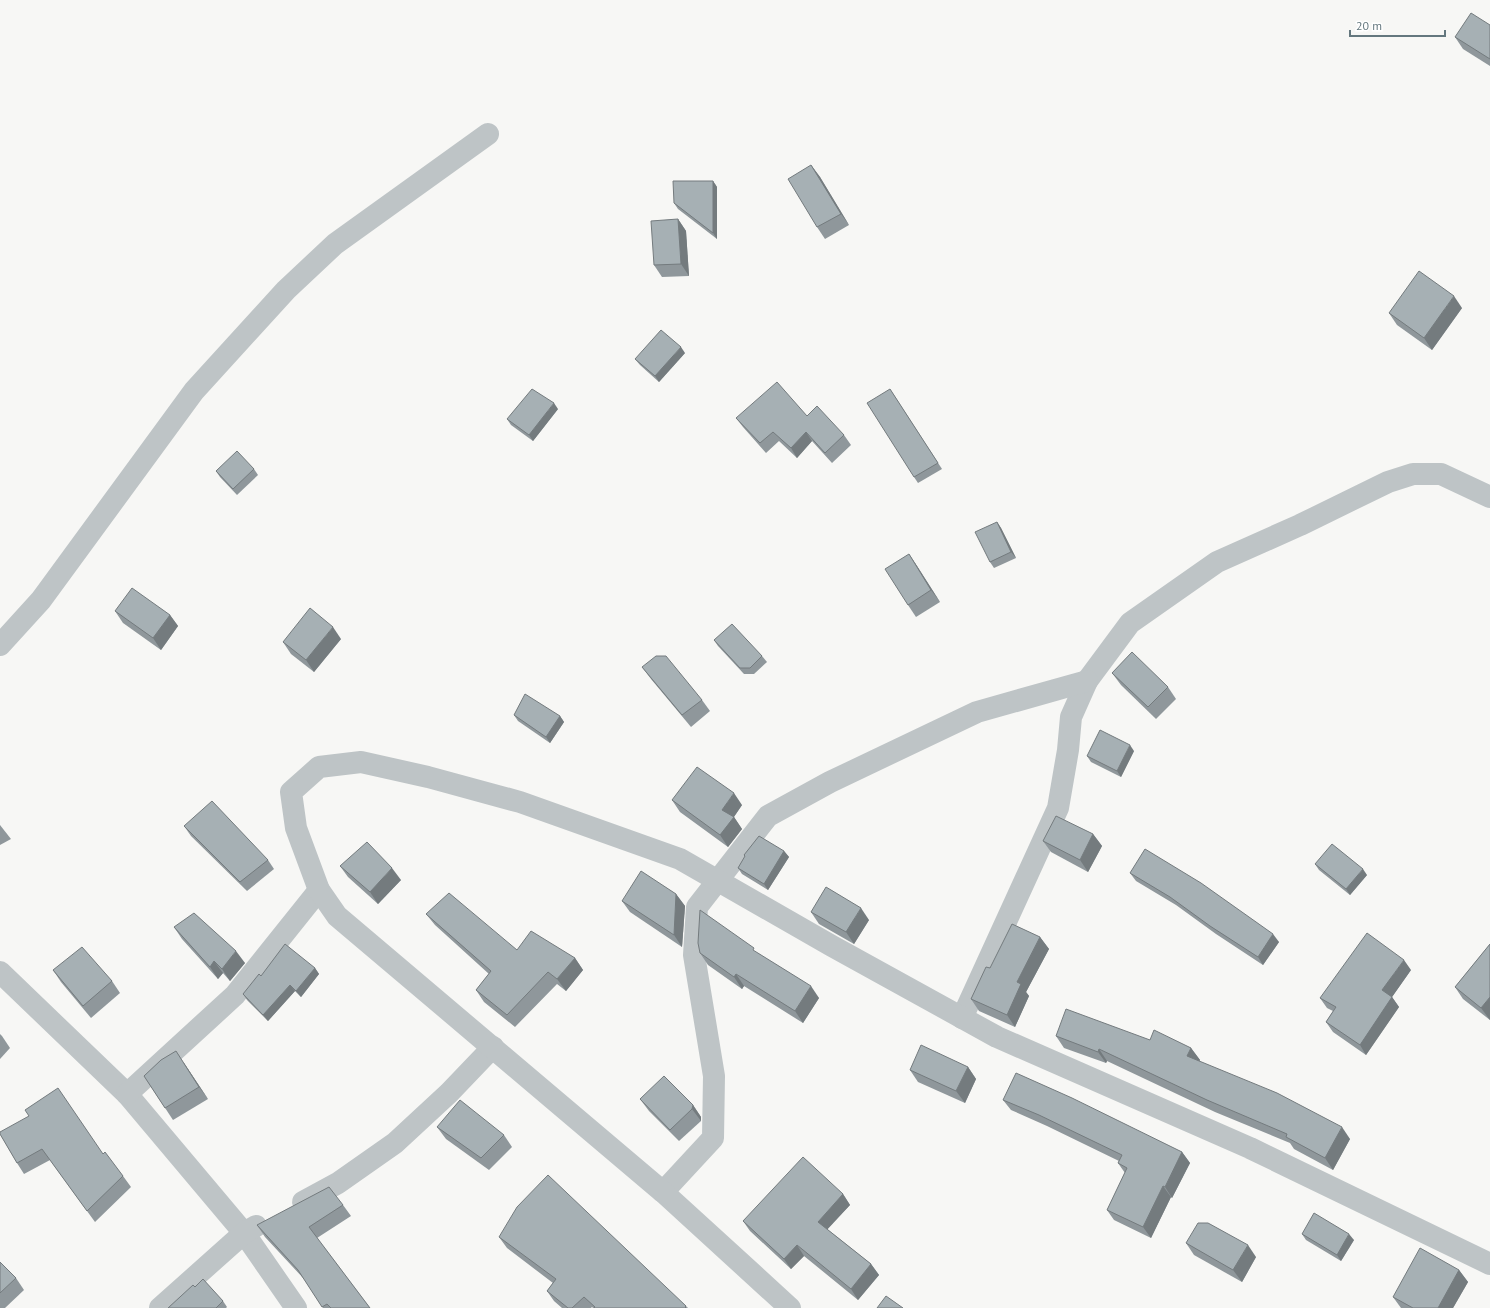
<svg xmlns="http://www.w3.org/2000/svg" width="1490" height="1308" viewBox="0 0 1490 1308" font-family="'PT Sans',sans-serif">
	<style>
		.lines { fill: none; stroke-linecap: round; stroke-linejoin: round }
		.minor { stroke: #bec4c6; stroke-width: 22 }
		.wall { fill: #8f979b }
		.shaded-wall { fill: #747b7e }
		.building { fill: #a6b0b4; stroke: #747b7e }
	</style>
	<rect width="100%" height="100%" fill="#f7f7f5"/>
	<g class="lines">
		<g class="minor">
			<polyline points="0,645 41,600 194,391 286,290 335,244 488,134"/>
			<polyline points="0,972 127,1094 244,1233 296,1308"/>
			<polyline points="962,1018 1058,808 1068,750 1071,717 1087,681 1130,623 1217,562 1300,525 1388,482 1413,474 1441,474 1490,497"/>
			<polyline points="127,1094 235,995 319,890"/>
			<polyline points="663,1192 713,1138 714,1076 694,955 697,907 768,816 830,782 977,712 1087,681"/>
			<polyline points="303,1202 338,1183 395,1143 449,1093 493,1047"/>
			<polyline points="160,1308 244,1233 256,1226"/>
			<polyline points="790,1308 663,1192 337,916 319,890 296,828 291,792 319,767 361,762 428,777 520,802 680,859 832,946 997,1037 1250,1148 1490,1264"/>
		</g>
	</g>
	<g class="wall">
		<polygon points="1490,25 1490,66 1463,49 1455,37"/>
		<polygon points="811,165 820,177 849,225 825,239 817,227"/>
		<polygon points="713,181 717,187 717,239 678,209 674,203"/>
		<polygon points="678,219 686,231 689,276 662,277 654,265"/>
		<polygon points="1462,308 1432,350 1397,325 1389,313"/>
		<polygon points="685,353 659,382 640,365 635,359"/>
		<polygon points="890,389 942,469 918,483 914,477"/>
		<polygon points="558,409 533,441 511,425 507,419"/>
		<polygon points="807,416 844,435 851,445 832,463 812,441 797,458 779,441 766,453 743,427 736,418"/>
		<polygon points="254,469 258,475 237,495 220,477 216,471"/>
		<polygon points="997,522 1001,528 1016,558 994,568 990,562"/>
		<polygon points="909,554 917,566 940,602 916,617 908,605"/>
		<polygon points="115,611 170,615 178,626 161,650 123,623"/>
		<polygon points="341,639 314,672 291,654 283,642"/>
		<polygon points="714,640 762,656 767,662 754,674 744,674 718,646"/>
		<polygon points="642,667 702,700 710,711 691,727 651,679"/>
		<polygon points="1112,673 1168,687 1176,699 1156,719 1121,685"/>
		<polygon points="514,715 560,716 564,722 550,743 518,721"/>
		<polygon points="1134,751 1121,777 1091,762 1087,756"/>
		<polygon points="672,800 742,805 734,817 742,829 728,847 680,812"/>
		<polygon points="0,825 11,839 0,845"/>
		<polygon points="184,826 268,860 274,869 247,891 191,836"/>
		<polygon points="1093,834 1102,846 1088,872 1051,852 1043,841"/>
		<polygon points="784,851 789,857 768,890 742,874 738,868 745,857 744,855"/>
		<polygon points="1315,864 1367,875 1350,895 1319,870"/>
		<polygon points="340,866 401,880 378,904 348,877"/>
		<polygon points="1130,873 1279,942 1263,965 1216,934 1176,905 1136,881"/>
		<polygon points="676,894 685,906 682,947 630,912 622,901"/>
		<polygon points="811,912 869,920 854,944 819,924"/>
		<polygon points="426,914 517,950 575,958 583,970 566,991 557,984 515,1027 484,1002 476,990 489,974 435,925"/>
		<polygon points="174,927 245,963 230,981 223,973 218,979 182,939"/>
		<polygon points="1040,937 1049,949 1026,992 1029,996 1015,1027 979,1011 971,999 990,968"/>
		<polygon points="1490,944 1490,1020 1463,999 1455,987"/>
		<polygon points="700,953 758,953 819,998 803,1023 744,986 742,989 708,965"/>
		<polygon points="315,968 319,974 301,997 295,991 268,1021 247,1000 243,994 261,976"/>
		<polygon points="53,970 112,981 120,993 91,1018 61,982"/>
		<polygon points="1411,970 1392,997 1399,1007 1366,1055 1333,1032 1326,1022 1333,1011 1327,1008 1320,998"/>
		<polygon points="0,1034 2,1036 10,1048 0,1059"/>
		<polygon points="1056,1036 1150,1040 1191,1048 1200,1060 1199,1061 1350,1139 1333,1170 1294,1149 1290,1143 1215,1112 1107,1061 1106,1063 1064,1048"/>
		<polygon points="184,1063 208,1099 173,1120 144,1076"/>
		<polygon points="968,1067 976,1079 965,1103 918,1082 910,1070"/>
		<polygon points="640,1099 693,1105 701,1117 701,1121 679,1141 649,1111"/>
		<polygon points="1003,1100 1182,1152 1190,1163 1172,1198 1171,1197 1151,1238 1114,1220 1107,1210 1125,1173 1118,1163 1119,1161 1047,1126 1011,1110"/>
		<polygon points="437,1127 504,1135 512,1147 489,1170 446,1139"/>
		<polygon points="0,1134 103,1154 123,1176 131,1187 95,1222 50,1160 24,1174 17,1163"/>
		<polygon points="843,1194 850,1205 827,1229 871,1264 879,1275 858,1300 804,1256 791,1269 750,1231 743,1221"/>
		<polygon points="343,1205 351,1216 317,1238 370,1308 323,1308 304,1279 265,1237 257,1225"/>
		<polygon points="1302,1234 1354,1240 1341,1261 1306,1240"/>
		<polygon points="499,1237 686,1306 688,1308 593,1308 592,1307 591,1308 562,1308 554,1301 547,1291 553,1283 507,1248"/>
		<polygon points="1186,1243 1256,1257 1242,1282 1194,1255"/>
		<polygon points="0,1262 16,1278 24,1290 5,1308 0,1308"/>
		<polygon points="1459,1270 1468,1282 1453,1308 1401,1308 1393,1297"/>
		<polygon points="195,1287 223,1301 227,1307 226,1308 168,1308"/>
	</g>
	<g class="shaded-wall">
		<polygon points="811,165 820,177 849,225 841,214"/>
		<polygon points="713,181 717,187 717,239 713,233"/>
		<polygon points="678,219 686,231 689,276 681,264"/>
		<polygon points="1454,296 1462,308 1432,350 1424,338"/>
		<polygon points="681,347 685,353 659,382 655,376"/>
		<polygon points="554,403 558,409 533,441 529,435"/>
		<polygon points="806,432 812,441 797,458 791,448"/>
		<polygon points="997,522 1001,528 1016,558 1011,552"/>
		<polygon points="909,554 917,566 940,602 931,590"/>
		<polygon points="170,615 178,626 161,650 153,638"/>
		<polygon points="333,627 341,639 314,672 306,660"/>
		<polygon points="560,716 564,722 550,743 546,737"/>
		<polygon points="1130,745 1134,751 1121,777 1117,771"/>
		<polygon points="734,793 742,805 731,821 734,817 742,829 728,847 720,835 722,810"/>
		<polygon points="1093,834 1102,846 1088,872 1080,860"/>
		<polygon points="784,851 789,857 768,890 764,884"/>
		<polygon points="392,868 401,880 378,904 370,892"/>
		<polygon points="1363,869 1367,875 1350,895 1346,889"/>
		<polygon points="676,894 685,906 682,947 674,935"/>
		<polygon points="861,908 869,920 854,944 846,932"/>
		<polygon points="1273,934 1279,942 1263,965 1258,957"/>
		<polygon points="1040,937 1049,949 1026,992 1029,996 1015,1027 1007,1015 1017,982"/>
		<polygon points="236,951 245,963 230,981 222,969"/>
		<polygon points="575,958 583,970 566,991 557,979"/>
		<polygon points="1404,960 1411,970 1392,997 1399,1007 1366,1055 1360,1045 1382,990"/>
		<polygon points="214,961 223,973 218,979 210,967"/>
		<polygon points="315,968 319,974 301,997 296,991"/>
		<polygon points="736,974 744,986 742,989 734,977"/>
		<polygon points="290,985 295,991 268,1021 263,1015"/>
		<polygon points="811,986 819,998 803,1023 795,1011"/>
		<polygon points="1490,997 1490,1020 1481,1008"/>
		<polygon points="1191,1048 1200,1060 1196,1068 1187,1056"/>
		<polygon points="1099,1049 1107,1061 1106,1063 1098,1052"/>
		<polygon points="176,1051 208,1099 199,1087"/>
		<polygon points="968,1067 976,1079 965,1103 956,1091"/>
		<polygon points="693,1105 701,1117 701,1121 692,1109"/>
		<polygon points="1342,1127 1350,1139 1333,1170 1325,1158"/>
		<polygon points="1182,1152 1190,1163 1172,1198 1165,1187"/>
		<polygon points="1163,1186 1171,1197 1151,1238 1143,1227"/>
		<polygon points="843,1194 850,1205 825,1232 818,1222"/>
		<polygon points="1349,1234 1354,1240 1341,1261 1337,1255"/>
		<polygon points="797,1245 804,1256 791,1269 784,1259"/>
		<polygon points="1248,1245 1256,1257 1242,1282 1233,1270"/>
		<polygon points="871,1264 879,1275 858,1300 851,1289"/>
		<polygon points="1459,1270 1468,1282 1453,1308 1438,1308"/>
	</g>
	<g class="building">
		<polygon points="1471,13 1490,25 1490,59 1455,37"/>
		<polygon points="811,165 841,214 817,227 788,179"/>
		<polygon points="673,181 713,181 713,233 674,203"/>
		<polygon points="678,219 681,264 654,265 651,221"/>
		<polygon points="1419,271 1454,296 1424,338 1389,313"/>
		<polygon points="661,330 681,347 655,376 635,359"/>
		<polygon points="777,382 807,416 817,406 844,435 825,453 806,432 791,448 773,432 760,443 736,418"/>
		<polygon points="532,389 554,403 529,435 507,419"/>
		<polygon points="890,389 938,463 914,477 867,403"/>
		<polygon points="237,451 254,469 233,489 216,471"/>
		<polygon points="997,522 1011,552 990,562 975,532"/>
		<polygon points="909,554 931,590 908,605 885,569"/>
		<polygon points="132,588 170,615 153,638 115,611"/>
		<polygon points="310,608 333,627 306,660 283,642"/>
		<polygon points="732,624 762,656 750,668 740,668 714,640"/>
		<polygon points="1132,652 1168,687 1148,707 1112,673"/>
		<polygon points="656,656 666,656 702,700 682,715 642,667"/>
		<polygon points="525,694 560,716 546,737 514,715"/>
		<polygon points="1100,730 1130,745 1117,771 1087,756"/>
		<polygon points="697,767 734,793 722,810 734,817 720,835 672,800"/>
		<polygon points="212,801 268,860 240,882 184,826"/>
		<polygon points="1056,816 1093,834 1080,860 1043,841"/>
		<polygon points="759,836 784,851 764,884 738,868 745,856 744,855"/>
		<polygon points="367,842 392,868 370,892 340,866"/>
		<polygon points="1332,844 1363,869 1346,889 1315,864"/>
		<polygon points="1145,849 1201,883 1273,934 1258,957 1210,926 1170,897 1130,873"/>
		<polygon points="641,871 676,894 674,935 622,901"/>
		<polygon points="826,887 861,908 846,932 811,912"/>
		<polygon points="449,893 517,950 531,931 575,958 557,979 548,972 507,1015 476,990 491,971 426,914"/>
		<polygon points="700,910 754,948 753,950 811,986 795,1011 736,974 734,977 700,953 698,943"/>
		<polygon points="194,913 236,951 222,969 214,961 210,967 174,927"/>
		<polygon points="1012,924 1040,937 1017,982 1021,984 1007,1015 971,999 986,967 990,968"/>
		<polygon points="1367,933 1404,960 1382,990 1392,997 1360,1045 1326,1022 1336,1007 1320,998"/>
		<polygon points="285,944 315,968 296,991 290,985 263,1015 243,994 259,974 261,976"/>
		<polygon points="1490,944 1490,997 1481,1008 1455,987"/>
		<polygon points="82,947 112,981 83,1006 53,970"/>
		<polygon points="1066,1009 1150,1040 1154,1030 1191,1048 1187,1056 1277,1093 1342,1127 1325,1158 1286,1137 1287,1134 1207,1100 1099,1049 1098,1052 1056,1036"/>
		<polygon points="921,1045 968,1067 956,1091 910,1070"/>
		<polygon points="176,1051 199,1087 165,1108 144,1076 161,1060"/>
		<polygon points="1016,1073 1072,1098 1182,1152 1165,1187 1163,1186 1143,1227 1107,1210 1127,1168 1118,1163 1122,1155 1039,1115 1003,1100"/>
		<polygon points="664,1076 693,1105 692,1109 670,1130 640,1099"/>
		<polygon points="58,1088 103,1154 105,1152 123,1176 87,1211 42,1149 17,1163 0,1134 0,1132 29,1116 25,1110"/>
		<polygon points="460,1100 504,1135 481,1158 437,1127"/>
		<polygon points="803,1157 843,1194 818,1222 871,1264 851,1289 797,1245 784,1259 743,1221"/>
		<polygon points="548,1175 686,1306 685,1307 686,1308 594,1308 595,1307 584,1297 572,1308 568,1308 547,1291 556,1279 499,1237 517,1207"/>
		<polygon points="329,1187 343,1205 309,1227 370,1308 331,1308 327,1304 322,1307 298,1270 257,1225"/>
		<polygon points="1314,1213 1349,1234 1337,1255 1302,1234"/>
		<polygon points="1198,1223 1208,1223 1248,1245 1233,1270 1186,1243"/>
		<polygon points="1420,1248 1459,1270 1438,1308 1413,1308 1393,1297"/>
		<polygon points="0,1262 16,1278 0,1293"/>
		<polygon points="203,1279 223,1301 216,1308 168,1308 193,1285 195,1287"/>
		<polygon points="886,1296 903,1308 877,1308"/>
	</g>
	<path d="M1350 30v6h95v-6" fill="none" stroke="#64777e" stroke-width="2"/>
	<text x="1356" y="30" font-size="12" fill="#64777e" stroke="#ffffff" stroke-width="3" paint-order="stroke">20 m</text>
</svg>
